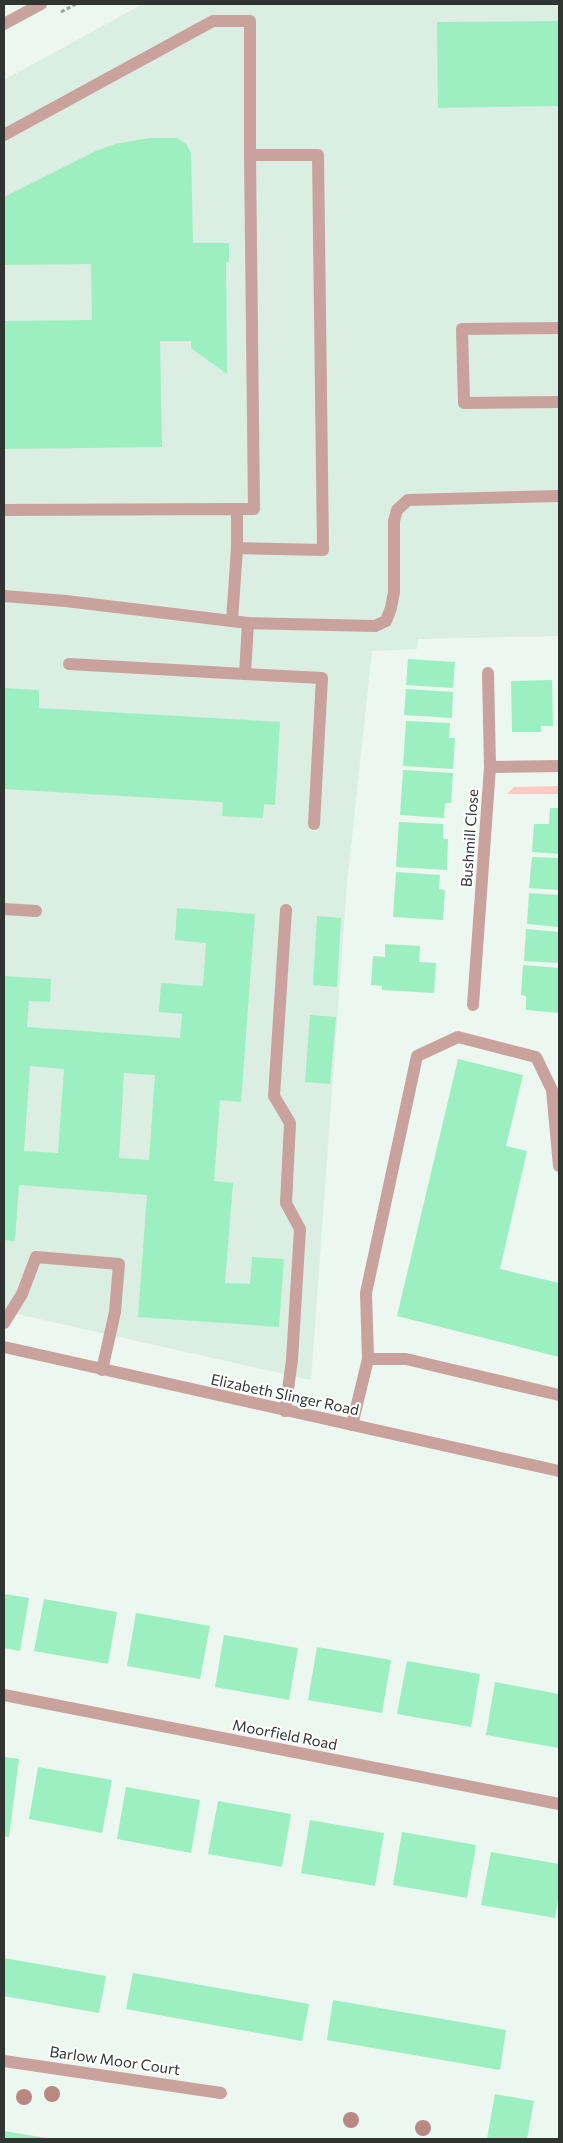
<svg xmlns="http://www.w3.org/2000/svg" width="563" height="2143" viewBox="0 0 563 2143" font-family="Commissioner,sans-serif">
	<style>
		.built { fill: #daeee1 }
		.green { fill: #fbcac4 }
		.building { fill: #9cefc0; fill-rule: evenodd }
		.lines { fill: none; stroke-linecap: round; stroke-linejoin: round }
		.path { stroke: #9da6a1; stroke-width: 3; stroke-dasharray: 4 2.5; stroke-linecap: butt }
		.lane { stroke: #c9a29e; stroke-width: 12 }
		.street { stroke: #c9a29e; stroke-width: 12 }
		.tree { fill: #ba8883 }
		.labels { text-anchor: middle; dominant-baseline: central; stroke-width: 4.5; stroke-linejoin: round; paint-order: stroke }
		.street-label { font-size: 15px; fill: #303532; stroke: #fff }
	</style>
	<rect width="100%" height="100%" fill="#ebf7ef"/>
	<polygon class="built" points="143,4 559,4 559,636 418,639 417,649 372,651 347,883 311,1380 4,1311 4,80"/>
	<polygon class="green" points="559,786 559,794 507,794 514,787"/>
	<g class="building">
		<polygon points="559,21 559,106 438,108 437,22"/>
		<polygon points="149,138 177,138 186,144 191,153 193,243 229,243 229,262 226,262 227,374 191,348 191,341 160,341 162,447 4,449 4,321 92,320 91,264 4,265 4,197 96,151 115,144"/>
		<polygon points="408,659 455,662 453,688 406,685"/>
		<polygon points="552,680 553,726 541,726 541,732 512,732 511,681"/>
		<polygon points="4,688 39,690 39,708 280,722 275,805 264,804 263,818 222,816 223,802 4,789"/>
		<polygon points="406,689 453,692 452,718 404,715"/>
		<polygon points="406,721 450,723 449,738 455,738 453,769 403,766"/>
		<polygon points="403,770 453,773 451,803 445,803 444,818 400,815"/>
		<polygon points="550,808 559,808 559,854 532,852 534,824 549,824"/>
		<polygon points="399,822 443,824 443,839 448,839 447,870 396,867"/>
		<polygon points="532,857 559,858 559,890 529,888"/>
		<polygon points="396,872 440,875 439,889 445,890 443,920 393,917"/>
		<polygon points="529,893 559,895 559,927 527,924"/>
		<path d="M177,908L255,914L241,1102L220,1100L214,1181L233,1183L225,1283L250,1284L252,1257L284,1259L279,1327L138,1317L147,1195L19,1185L15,1241L4,1240V976L51,979L50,1002L29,1001L27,1027L180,1038L182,1014L159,1012L161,983L203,986L206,943L175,940ZM30,1066L64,1069L58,1153L24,1151ZM124,1073L155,1075L149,1160L119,1158Z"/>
		<polygon points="317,916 341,918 337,987 313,985"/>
		<polygon points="526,929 559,932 559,963 524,961"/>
		<polygon points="385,944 420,946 419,962 436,963 434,993 382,990 382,986 371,985 373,956 385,957"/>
		<polygon points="523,965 559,968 559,1013 526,1010 526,996 521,995"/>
		<polygon points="310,1015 336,1017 330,1084 305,1082"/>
		<polygon points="458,1059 523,1075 506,1146 527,1151 500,1269 559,1283 559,1357 397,1316"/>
		<polygon points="4,1594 29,1598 20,1651 4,1648"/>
		<polygon points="44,1599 117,1612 108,1664 34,1651"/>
		<polygon points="136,1613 210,1626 200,1679 127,1666"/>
		<polygon points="224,1635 298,1648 289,1700 215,1687"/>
		<polygon points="317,1647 391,1660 382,1713 308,1700"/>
		<polygon points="407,1661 480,1674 471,1727 397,1714"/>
		<polygon points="495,1682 559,1694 559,1748 486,1735"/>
		<polygon points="4,1757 19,1759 9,1837 4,1836"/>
		<polygon points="38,1767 112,1780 102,1833 29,1819"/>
		<polygon points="126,1787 200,1800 191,1853 117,1839"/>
		<polygon points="218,1801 291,1814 282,1867 208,1854"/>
		<polygon points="310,1820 384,1833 375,1886 301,1873"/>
		<polygon points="402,1832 476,1845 467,1898 393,1885"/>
		<polygon points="491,1852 559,1864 559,1895 555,1918 481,1905"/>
		<polygon points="4,1958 106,1976 99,2013 4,1996"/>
		<polygon points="133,1973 309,2004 302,2041 126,2009"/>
		<polygon points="333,2000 506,2030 500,2070 327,2040"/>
		<polygon points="495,2094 534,2101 527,2139 487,2139"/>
		<polygon points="4,2131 46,2138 45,2139 4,2139"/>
	</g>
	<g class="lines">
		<polyline class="path" points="61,12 76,4"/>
		<g class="lane">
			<polyline points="4,24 41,4"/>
			<polyline points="4,135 213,21 250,21 250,155 318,155 323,550 237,548"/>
			<polyline points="559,328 462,329 464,403 559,402"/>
			<polyline points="237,509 254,509 250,155"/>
			<polyline points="4,510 237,509 237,548 232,621"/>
			<polyline points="4,596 66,601 248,623 375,626 386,621 391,608 394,592 394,521 397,510 408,500 559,496"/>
			<polyline points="69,664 245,674 248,623"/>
			<polyline points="245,674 322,678 314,824"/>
			<polyline points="4,909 36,911"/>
			<polyline points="4,1323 22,1294 36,1257 119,1264 115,1312 102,1370"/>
			<polyline points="368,1359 406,1359 559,1395"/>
			<polyline points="285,1411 292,1360 300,1229 286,1203 290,1123 274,1096 286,910"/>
			<polyline points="352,1425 368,1359 366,1293 417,1056 458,1037 536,1057 552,1090 559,1166"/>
		</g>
		<g class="street">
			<polyline points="490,767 559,766"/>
			<polyline points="473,1005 490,767 488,673"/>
			<polyline points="4,1347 559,1471"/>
			<polyline points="4,1695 559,1804"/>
			<polyline points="4,2061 221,2093"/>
		</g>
	</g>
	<g class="tree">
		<circle cx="52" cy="2094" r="8"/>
		<circle cx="24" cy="2097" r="8"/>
		<circle cx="351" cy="2120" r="8"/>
		<circle cx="423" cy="2128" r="8"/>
	</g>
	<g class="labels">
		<g class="street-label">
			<text transform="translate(469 838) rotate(-86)">Bushmill Close</text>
			<text transform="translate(285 1394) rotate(12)">Elizabeth Slinger Road</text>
			<text transform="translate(285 1734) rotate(11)">Moorfield Road</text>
			<text transform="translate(115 2060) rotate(8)">Barlow Moor Court</text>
		</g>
	</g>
	<rect width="563" height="2143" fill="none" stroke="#303532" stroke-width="10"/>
</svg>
